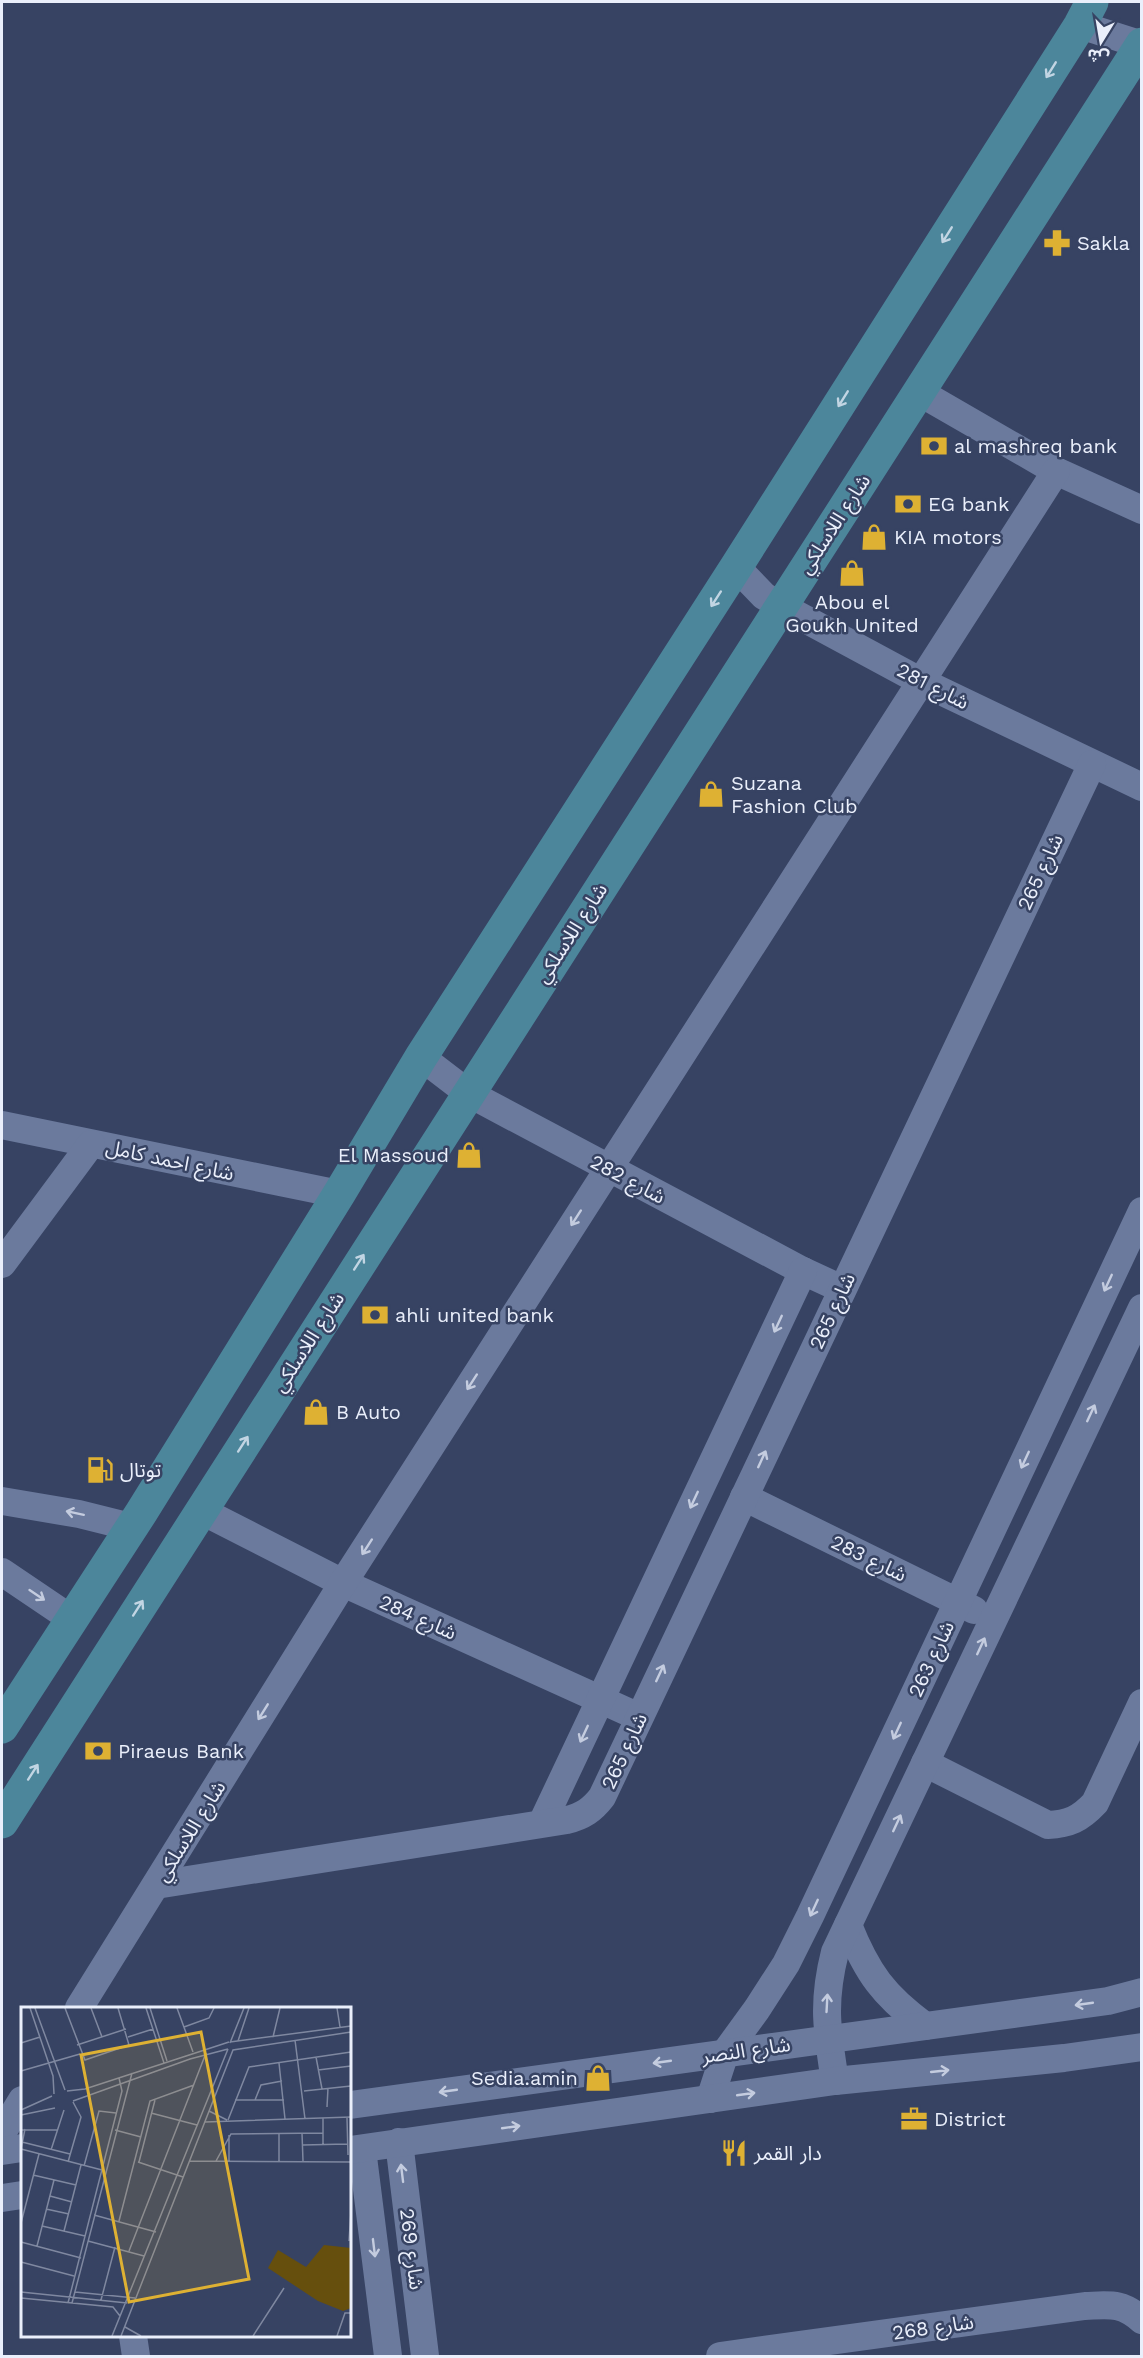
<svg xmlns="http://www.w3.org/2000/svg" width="1143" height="2358" viewBox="0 0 1143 2358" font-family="'Work Sans','Noto Sans Arabic',sans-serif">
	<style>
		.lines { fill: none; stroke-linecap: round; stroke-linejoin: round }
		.minor { stroke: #6b7a9d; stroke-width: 28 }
		.major { stroke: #4c869b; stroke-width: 33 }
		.oneway { stroke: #c2d5e3 }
		.oneway2 { stroke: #c4ccdf }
		.labels { text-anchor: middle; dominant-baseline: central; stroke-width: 5; stroke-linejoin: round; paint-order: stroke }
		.poi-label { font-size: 20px; fill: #eaeffb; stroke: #374363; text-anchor: start }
		.street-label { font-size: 20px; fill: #eaeffb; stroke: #374363 }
		.inset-road { fill: none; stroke: #7f88a0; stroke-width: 1.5 }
		.view { fill: #deb133; fill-opacity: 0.15; stroke: #deb133; stroke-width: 3 }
		.inset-edge { fill: none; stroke: #eaeffb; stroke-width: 3 }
	</style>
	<rect width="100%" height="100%" fill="#374363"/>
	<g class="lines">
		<g class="minor">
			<polyline points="1080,25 1142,45"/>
			<polyline points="919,392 1056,471 1142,510"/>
			<polyline points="736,567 764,596 781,606 920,681 1142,787"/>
			<polyline points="421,1057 468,1093 803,1271 842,1289"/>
			<polyline points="2,1125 339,1194"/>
			<polyline points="2,1264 91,1144"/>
			<polyline points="744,1497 974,1610"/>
			<polyline points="2,1501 79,1514 131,1527"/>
			<polyline points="200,1510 343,1583 639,1717"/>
			<polyline points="2,1572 73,1620"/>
			<path d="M925,1763L1048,1825C1069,1824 1080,1819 1095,1803L1142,1703"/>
			<polyline points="542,1823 803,1271"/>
			<path d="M156,1885L567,1820C583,1816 592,1810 602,1797L1092,764"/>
			<path d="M848,1925C867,1973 884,1996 925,2026"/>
			<polyline points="79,2008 343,1583 1056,471"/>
			<path d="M835,2081C827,2031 822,2003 835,1952L1142,1308"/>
			<polyline points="710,2099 725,2053 757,2009 786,1964 810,1916 1142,1211"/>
			<polyline points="350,2105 1108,2001 1142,1992"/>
			<polyline points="2,2133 22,2100"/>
			<polyline points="399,2142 425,2356"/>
			<polyline points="362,2149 388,2356"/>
			<polyline points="350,2150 835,2081 1064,2058 1142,2047"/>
			<polyline points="2,2151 22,2148"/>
			<polyline points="2,2198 22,2195"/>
			<polyline points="133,2336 136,2356"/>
			<path d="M720,2356L1085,2306C1110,2305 1121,2302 1142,2320"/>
		</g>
		<g class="major">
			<polyline points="2,1727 141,1513 339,1194 421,1057 736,567 1080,25 1092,2"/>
			<polyline points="2,1822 1142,44"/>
		</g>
	</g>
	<defs><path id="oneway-shaft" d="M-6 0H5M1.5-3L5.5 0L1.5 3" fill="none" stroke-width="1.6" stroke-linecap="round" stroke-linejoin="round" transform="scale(1.5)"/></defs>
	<g class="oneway">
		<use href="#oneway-shaft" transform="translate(1051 70) rotate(122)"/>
		<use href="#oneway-shaft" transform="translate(947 235) rotate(122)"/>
		<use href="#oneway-shaft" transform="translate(843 399) rotate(122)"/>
		<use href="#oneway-shaft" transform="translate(716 599) rotate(123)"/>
		<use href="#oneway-shaft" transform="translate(359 1262) rotate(-57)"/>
		<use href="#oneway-shaft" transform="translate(243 1444) rotate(-57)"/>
		<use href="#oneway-shaft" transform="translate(138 1608) rotate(-57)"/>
		<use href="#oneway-shaft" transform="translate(33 1772) rotate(-57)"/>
	</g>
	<g class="oneway2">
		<use href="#oneway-shaft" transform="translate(576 1218) rotate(123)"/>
		<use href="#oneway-shaft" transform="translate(1108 1283) rotate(115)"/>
		<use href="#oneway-shaft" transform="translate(778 1324) rotate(115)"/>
		<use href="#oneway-shaft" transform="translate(472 1382) rotate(123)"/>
		<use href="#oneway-shaft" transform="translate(1091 1413) rotate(-65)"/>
		<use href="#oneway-shaft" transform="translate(762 1459) rotate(-65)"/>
		<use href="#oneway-shaft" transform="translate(1025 1460) rotate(115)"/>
		<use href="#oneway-shaft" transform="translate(694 1500) rotate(115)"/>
		<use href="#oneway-shaft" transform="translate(75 1513) rotate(-168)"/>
		<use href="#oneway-shaft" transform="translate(367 1547) rotate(123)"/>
		<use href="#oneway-shaft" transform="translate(37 1595) rotate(34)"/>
		<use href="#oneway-shaft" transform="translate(981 1646) rotate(-65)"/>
		<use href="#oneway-shaft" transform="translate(660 1673) rotate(-65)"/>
		<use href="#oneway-shaft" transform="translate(263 1712) rotate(122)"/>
		<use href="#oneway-shaft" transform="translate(897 1731) rotate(115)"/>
		<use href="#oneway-shaft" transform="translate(584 1734) rotate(115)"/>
		<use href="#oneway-shaft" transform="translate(897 1823) rotate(-65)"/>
		<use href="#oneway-shaft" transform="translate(814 1908) rotate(115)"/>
		<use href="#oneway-shaft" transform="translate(827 2003) rotate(-87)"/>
		<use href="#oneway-shaft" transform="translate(1084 2004) rotate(172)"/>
		<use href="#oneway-shaft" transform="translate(662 2062) rotate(172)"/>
		<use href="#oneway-shaft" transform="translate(940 2071) rotate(-6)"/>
		<use href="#oneway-shaft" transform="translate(448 2091) rotate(172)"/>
		<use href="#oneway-shaft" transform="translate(746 2094) rotate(-8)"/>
		<use href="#oneway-shaft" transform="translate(511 2127) rotate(-8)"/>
		<use href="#oneway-shaft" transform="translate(402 2173) rotate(-97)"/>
		<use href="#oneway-shaft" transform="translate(374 2248) rotate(83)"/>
	</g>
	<defs>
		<symbol id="pharmacy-bare" viewBox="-9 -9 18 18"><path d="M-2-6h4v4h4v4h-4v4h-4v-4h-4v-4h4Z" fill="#deb133" stroke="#374363" stroke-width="2.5" paint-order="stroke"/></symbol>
		<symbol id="bank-bare" viewBox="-9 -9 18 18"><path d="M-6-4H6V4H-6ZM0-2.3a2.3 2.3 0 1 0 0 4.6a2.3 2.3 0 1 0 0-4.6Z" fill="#deb133" stroke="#374363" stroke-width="2.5" paint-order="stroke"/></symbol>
		<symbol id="shop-bare" viewBox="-9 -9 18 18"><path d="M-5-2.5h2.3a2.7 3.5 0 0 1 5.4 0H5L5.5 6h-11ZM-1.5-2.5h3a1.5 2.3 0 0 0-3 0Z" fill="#deb133" stroke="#374363" stroke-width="2.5" paint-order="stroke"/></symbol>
		<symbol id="fuel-bare" viewBox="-9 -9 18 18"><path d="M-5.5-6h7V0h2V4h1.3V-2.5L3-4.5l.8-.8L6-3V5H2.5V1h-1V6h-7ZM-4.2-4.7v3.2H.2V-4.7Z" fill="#deb133" stroke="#374363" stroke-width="2.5" paint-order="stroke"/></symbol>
		<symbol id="office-bare" viewBox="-9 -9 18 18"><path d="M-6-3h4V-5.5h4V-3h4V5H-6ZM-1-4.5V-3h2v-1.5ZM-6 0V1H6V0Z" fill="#deb133" stroke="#374363" stroke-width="2.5" paint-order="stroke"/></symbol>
		<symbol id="restaurant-bare" viewBox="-9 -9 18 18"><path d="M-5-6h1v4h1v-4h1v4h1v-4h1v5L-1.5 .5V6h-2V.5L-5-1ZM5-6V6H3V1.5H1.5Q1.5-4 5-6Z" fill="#deb133" stroke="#374363" stroke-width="2.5" paint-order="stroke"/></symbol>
	</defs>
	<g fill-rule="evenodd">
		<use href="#pharmacy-bare" x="1038" y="224" width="38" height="38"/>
		<use href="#bank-bare" x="915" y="427" width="38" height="38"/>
		<use href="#bank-bare" x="889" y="485" width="38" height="38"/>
		<use href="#shop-bare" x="855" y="518" width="38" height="38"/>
		<use href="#shop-bare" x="833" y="554" width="38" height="38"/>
		<use href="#shop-bare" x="692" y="775" width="38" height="38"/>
		<use href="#shop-bare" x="450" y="1136" width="38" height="38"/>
		<use href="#bank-bare" x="356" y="1296" width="38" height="38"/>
		<use href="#shop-bare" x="297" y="1393" width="38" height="38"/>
		<use href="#fuel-bare" x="81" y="1451" width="38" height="38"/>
		<use href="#bank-bare" x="79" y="1732" width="38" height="38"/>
		<use href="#shop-bare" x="579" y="2059" width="38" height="38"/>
		<use href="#office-bare" x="895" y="2100" width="38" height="38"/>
		<use href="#restaurant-bare" x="715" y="2134" width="38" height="38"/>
	</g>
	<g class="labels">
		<g class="poi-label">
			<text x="1077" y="243">Sakla</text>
			<text x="954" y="446">al mashreq bank</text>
			<text x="928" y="504">EG bank</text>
			<text x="894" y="537">KIA motors</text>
			<text x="852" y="602" text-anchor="middle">Abou el<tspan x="852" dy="23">Goukh United</tspan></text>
			<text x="731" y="783">Suzana<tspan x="731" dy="23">Fashion Club</tspan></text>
			<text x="449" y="1155" text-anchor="end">El Massoud</text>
			<text x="395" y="1315">ahli united bank</text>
			<text x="336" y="1412">B Auto</text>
			<text x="120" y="1470">توتال</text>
			<text x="118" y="1751">Piraeus Bank</text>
			<text x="578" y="2078" text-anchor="end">Sedia.amin</text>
			<text x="934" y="2119">District</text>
			<text x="754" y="2153">دار القمر</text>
		</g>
		<g class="street-label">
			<text transform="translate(834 524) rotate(-57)">شارع اللاسلكي</text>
			<text transform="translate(933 686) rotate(27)">شارع 281</text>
			<text transform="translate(1040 872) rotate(-65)">شارع 265</text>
			<text transform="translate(571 933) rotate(-57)">شارع اللاسلكي</text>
			<text transform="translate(170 1160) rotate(12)">شارع احمد كامل</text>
			<text transform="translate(628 1179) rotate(28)">شارع 282</text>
			<text transform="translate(832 1311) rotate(-65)">شارع 265</text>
			<text transform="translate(308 1342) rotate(-57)">شارع اللاسلكي</text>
			<text transform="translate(869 1558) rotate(26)">شارع 283</text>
			<text transform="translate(418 1617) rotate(24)">شارع 284</text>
			<text transform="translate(931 1659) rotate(-65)">شارع 263</text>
			<text transform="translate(624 1751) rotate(-65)">شارع 265</text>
			<text transform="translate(190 1831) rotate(-58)">شارع اللاسلكي</text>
			<text transform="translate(746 2050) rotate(-8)">شارع النصر</text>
			<text transform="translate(412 2249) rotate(83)">شارع 269</text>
			<text transform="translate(933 2327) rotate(-8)">شارع 268</text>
		</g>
	</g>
	<g transform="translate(21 2007)">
		<rect width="330" height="330" fill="#374363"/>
		<path d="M303,238L330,241V301L322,304L297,294L247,261L257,243L285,260Z" fill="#664f0d"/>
		<path class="inset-road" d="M9,1L32,69L33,87M14,1L44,83M44,1L64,53L108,38L97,1M70,1L81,30M125,1L143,56M129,1L146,54M156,1L172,45M316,1L319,20M163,20L188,11L193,1M107,30L132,22M252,30L259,1M274,33L284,112M217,34L228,1M209,35L330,19M0,36L19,30M209,36L223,1M56,38L105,22M295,50L301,82M258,56L264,112M297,63L330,59M0,64L59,47M46,84L64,82L208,35M283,84L330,79M214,93H263M234,93L240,78L261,74M52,94L169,52L207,42M306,100L307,81M0,103L31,89M188,104L206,113M130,106L176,118M0,108L34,101M302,111V138M326,111L327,148M207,113L228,60L330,45M184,115L330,110M0,123H36M94,123L120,130M258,126V154M281,126L282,154M1,135L49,147M282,138L326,137M0,142L81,163M0,142L4,122M30,143L43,103M169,154L330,155M195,154L210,127L302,126M208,154V128M47,155L60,110L52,95M117,155L162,170M118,155L134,93M63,159L78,104L95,106M12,168L55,178M29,189L51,195M25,202L48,207M73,208L135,225M98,214L129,94L173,78M0,216L18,147M21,219L64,229M43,224L60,158M67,234L123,249M328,234L330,205M0,235L60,251M16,239L33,173M108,244L185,46M0,255L53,269M0,285L106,296M54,285L114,291M0,291L92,300L99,309M80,293L94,240M47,296L101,84L98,71M51,296L111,66M104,320L120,329M91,329L207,42M100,329L212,43L330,25M232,329L263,281M316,329L324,306H330"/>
		<path class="view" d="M180,25L228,272L108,295L60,48Z"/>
		<rect width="330" height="330" class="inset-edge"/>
	</g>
	<rect width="1143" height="2358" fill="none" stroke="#eaeffb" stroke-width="6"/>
	<g transform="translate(1101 42) rotate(191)" stroke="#374363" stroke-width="4.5" paint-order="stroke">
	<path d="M0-4.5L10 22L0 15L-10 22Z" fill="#eaeffb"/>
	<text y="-9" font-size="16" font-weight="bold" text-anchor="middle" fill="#eaeffb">ش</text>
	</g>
</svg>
